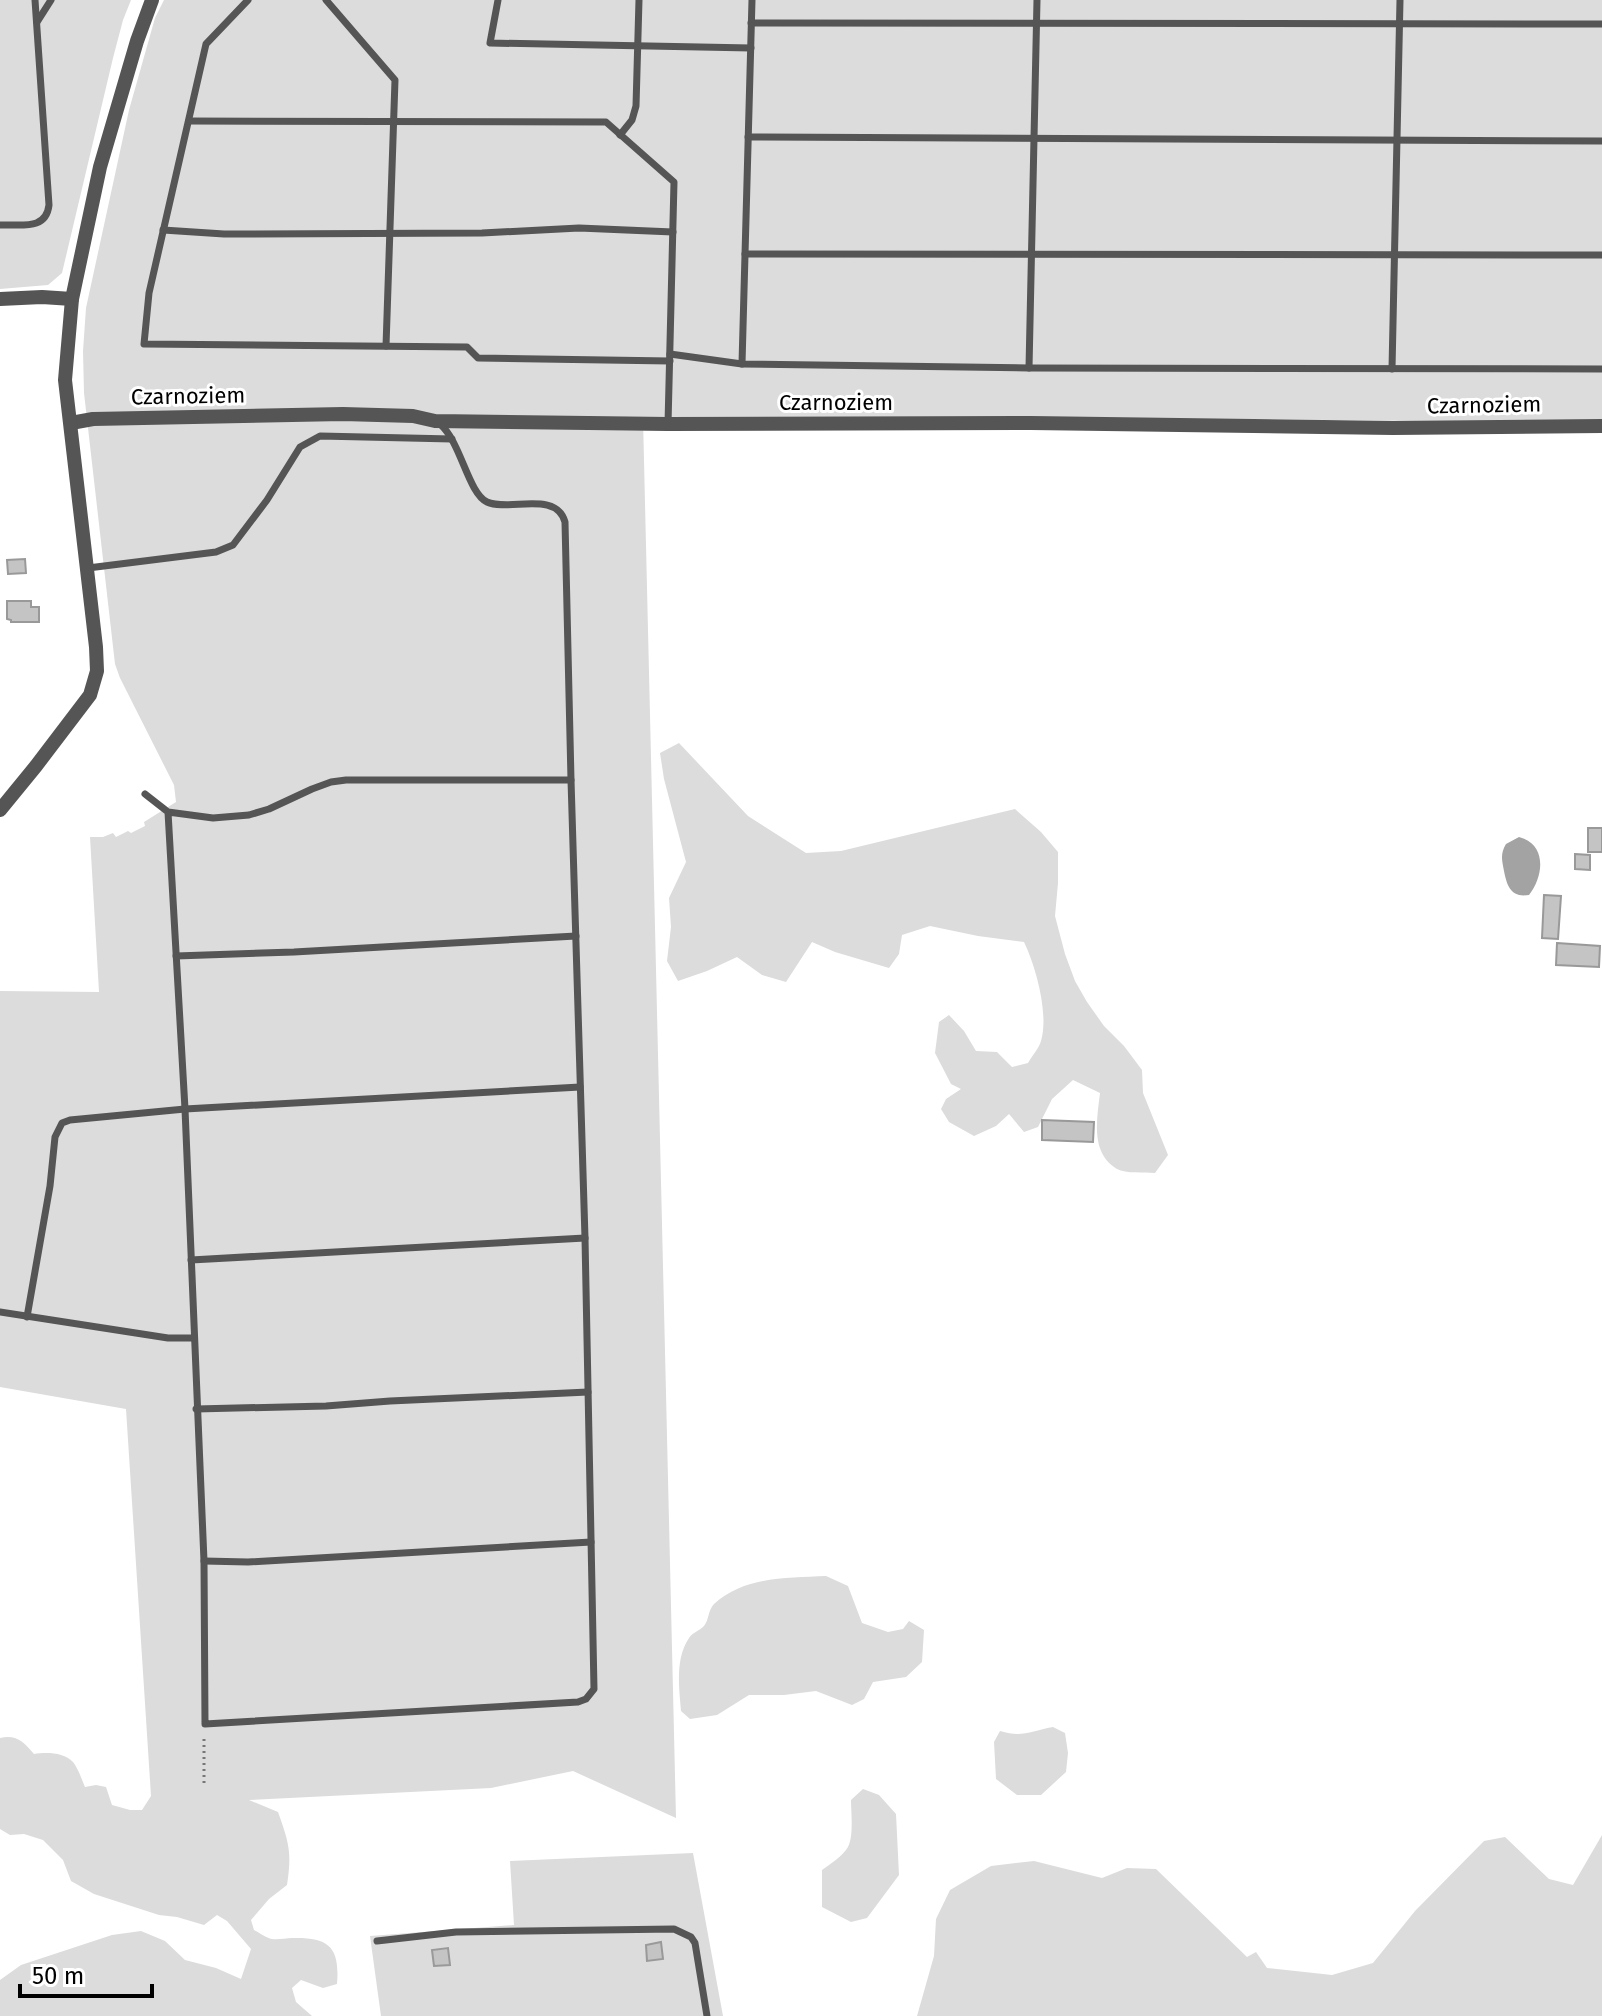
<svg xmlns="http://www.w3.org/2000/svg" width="1602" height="2016" viewBox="0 0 1602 2016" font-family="'Fira Sans',sans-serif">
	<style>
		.green { fill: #dcdcdc }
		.water { fill: #a3a3a3 }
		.building { fill: #c4c4c4; stroke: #999; stroke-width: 2 }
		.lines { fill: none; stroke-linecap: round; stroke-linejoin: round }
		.path { stroke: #777; stroke-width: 3; stroke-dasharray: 2 4; stroke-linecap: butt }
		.service { stroke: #555; stroke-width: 7 }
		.minor { stroke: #555; stroke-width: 14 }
		.labels { text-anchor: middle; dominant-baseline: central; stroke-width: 6; stroke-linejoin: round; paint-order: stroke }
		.street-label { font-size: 22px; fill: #000; stroke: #fff }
	</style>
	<rect width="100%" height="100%" fill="#fff"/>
	<g class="green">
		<polygon points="0,0 131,0 123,20 113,58 62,273 48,285 0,289"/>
		<path d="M164,0H1602V420L1496,422L1252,419L1045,420L643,418L676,1818L573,1771L491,1788L249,1800L278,1812C289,1843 292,1852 287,1885L269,1899L251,1920L254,1930C260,1933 266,1938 272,1939C278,1940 286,1938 292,1938C329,1937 340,1947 337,1984L323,1988L301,1980L292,1988L296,2002L312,2016H0V1980L21,1965L112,1935L141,1931L165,1941L185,1960L216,1968L241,1979L251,1949L227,1921L217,1915L204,1925L177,1917L159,1915L94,1894L71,1881L63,1860L43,1840L24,1834L10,1835L0,1829V1738C16,1734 24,1742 34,1754C46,1752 64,1752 73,1762C78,1768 82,1780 85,1787L96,1785L106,1787L112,1805L130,1810H142L151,1796L126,1409L0,1387V991L99,992L90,837H103L113,833L116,837L128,831L131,833L145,826L144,822L176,802L174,785L120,678L115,664L84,393L83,351L86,308L129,110L155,18Z"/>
		<path d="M679,743L748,816L806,853L841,851L1015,809L1041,832L1058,852V883L1055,916L1065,954L1075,981L1087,1002L1104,1026L1124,1046L1142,1070L1143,1093L1168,1155L1155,1173C1144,1172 1126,1174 1117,1169C1090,1153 1097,1119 1100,1093L1073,1080L1052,1099L1038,1127L1024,1132L1009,1114L996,1126L974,1136L949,1122L941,1109L946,1099L961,1089L951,1084L935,1053L939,1022L949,1015L964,1031L976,1051L997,1052L1012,1067L1028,1063C1032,1056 1039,1048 1041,1041C1049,1014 1036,967 1024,942L978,936L930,926L902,935L899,954L889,968L835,952L812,942L786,982L762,975L737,957L707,971L678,981L667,961L671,927L669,898L686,862L664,779L660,753Z"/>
		<path d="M826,1576L848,1586L862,1623L888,1632L903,1629L909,1621L924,1630L922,1662L906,1677L873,1682L864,1699L852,1705L816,1691L784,1695H749L717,1715L690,1719L681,1711C679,1687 675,1659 689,1638C693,1632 699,1631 704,1626C709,1620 708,1610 714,1604C745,1576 787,1578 826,1576Z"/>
		<path d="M1053,1727L1065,1733L1068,1753L1066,1772L1041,1795H1017L996,1779L994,1742L1000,1731C1022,1738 1031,1731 1053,1727Z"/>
		<path d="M863,1789L879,1795L896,1814L899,1875L867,1918L851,1922L822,1907V1870C830,1864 843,1856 848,1847C854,1836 851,1812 851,1800Z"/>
		<polygon points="1602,1835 1602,2016 917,2016 934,1956 936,1919 950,1890 991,1866 1034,1861 1102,1878 1127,1868 1156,1869 1247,1957 1256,1952 1267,1968 1332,1975 1373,1963 1415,1911 1484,1841 1505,1837 1549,1879 1573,1885"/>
		<polygon points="693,1853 723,2016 381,2016 370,1936 514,1925 510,1861"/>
	</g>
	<path class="water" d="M1519,837C1547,844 1544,876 1529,895C1511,898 1507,886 1504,871C1502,860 1500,854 1506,844Z"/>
	<g class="building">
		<polygon points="25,559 26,573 8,574 7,560"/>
		<polygon points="7,601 31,601 31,607 39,607 39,622 11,622 11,620 7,619"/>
		<rect x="1588" y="828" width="14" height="24"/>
		<polygon points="1575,854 1590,855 1590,870 1575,869"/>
		<polygon points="1544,895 1561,896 1558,939 1542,938"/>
		<polygon points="1557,943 1600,946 1599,967 1556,965"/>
		<polygon points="1042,1120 1094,1122 1093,1142 1042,1140"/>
		<polygon points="661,1942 663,1959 647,1961 646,1945"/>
		<polygon points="448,1948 450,1965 434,1966 432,1950"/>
	</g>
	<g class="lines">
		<polyline class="path" points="204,1783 204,1736"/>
		<g class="service">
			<polyline points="248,0 206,44 149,293 144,344 467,347 478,358 670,361"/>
			<polyline points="326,0 395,80 386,346"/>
			<polyline points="498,0 490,43 751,48"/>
			<polyline points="37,22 51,0"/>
			<polyline points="751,23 1602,24"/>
			<polyline points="189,121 606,122 674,182 668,424"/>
			<polyline points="620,135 632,120 636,106 639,0"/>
			<polyline points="748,137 1602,141"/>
			<path d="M0,225C21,224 46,231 49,205L35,0"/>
			<polyline points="163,230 224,234 482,233 579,228 673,232"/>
			<polyline points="745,254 1602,255"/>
			<polyline points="670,354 742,364 1029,368 1602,369"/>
			<polyline points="742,364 752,0"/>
			<polyline points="1029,368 1037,0"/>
			<polyline points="1392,369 1400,0"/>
			<path d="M440,424C461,442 468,493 487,502C509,512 556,490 565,522L571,780"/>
			<polyline points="88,568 216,552 233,545 267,500 300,447 320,436 452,439"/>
			<polyline points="145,794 168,812 213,818 249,815 269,809 312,789 331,782 346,780 571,780 585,1238 594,1689 586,1699 578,1702 205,1724 204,1561 185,1109 168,812"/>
			<polyline points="176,956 294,952 576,936"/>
			<polyline points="191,1260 585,1238"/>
			<polyline points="0,1312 168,1338 194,1338"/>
			<polyline points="27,1317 50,1186 55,1137 62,1123 70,1120 185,1109 580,1087"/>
			<polyline points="196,1409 326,1406 390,1401 588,1392"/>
			<polyline points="204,1561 248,1562 591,1542"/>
			<polyline points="377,1941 456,1932 674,1929 691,1937 695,1943 707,2016"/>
		</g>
		<g class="minor">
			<polyline points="0,299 42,297 72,299"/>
			<polyline points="71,423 93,419 343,414 413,416 435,421 668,424 1031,423 1393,428 1602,426"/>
			<polyline points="0,810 36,766 90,695 97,671 96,647 65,380 72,299 100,167 137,41 152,0"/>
		</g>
	</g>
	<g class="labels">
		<g class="street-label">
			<text transform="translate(188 396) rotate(-1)">Czarnoziem</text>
			<text x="836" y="402">Czarnoziem</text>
			<text transform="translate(1484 405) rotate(-1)">Czarnoziem</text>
		</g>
	</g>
	<path d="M20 1984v12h132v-12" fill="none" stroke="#000000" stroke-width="4"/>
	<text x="32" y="1984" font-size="24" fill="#000000" stroke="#ffffff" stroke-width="6" paint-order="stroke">50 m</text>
</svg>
